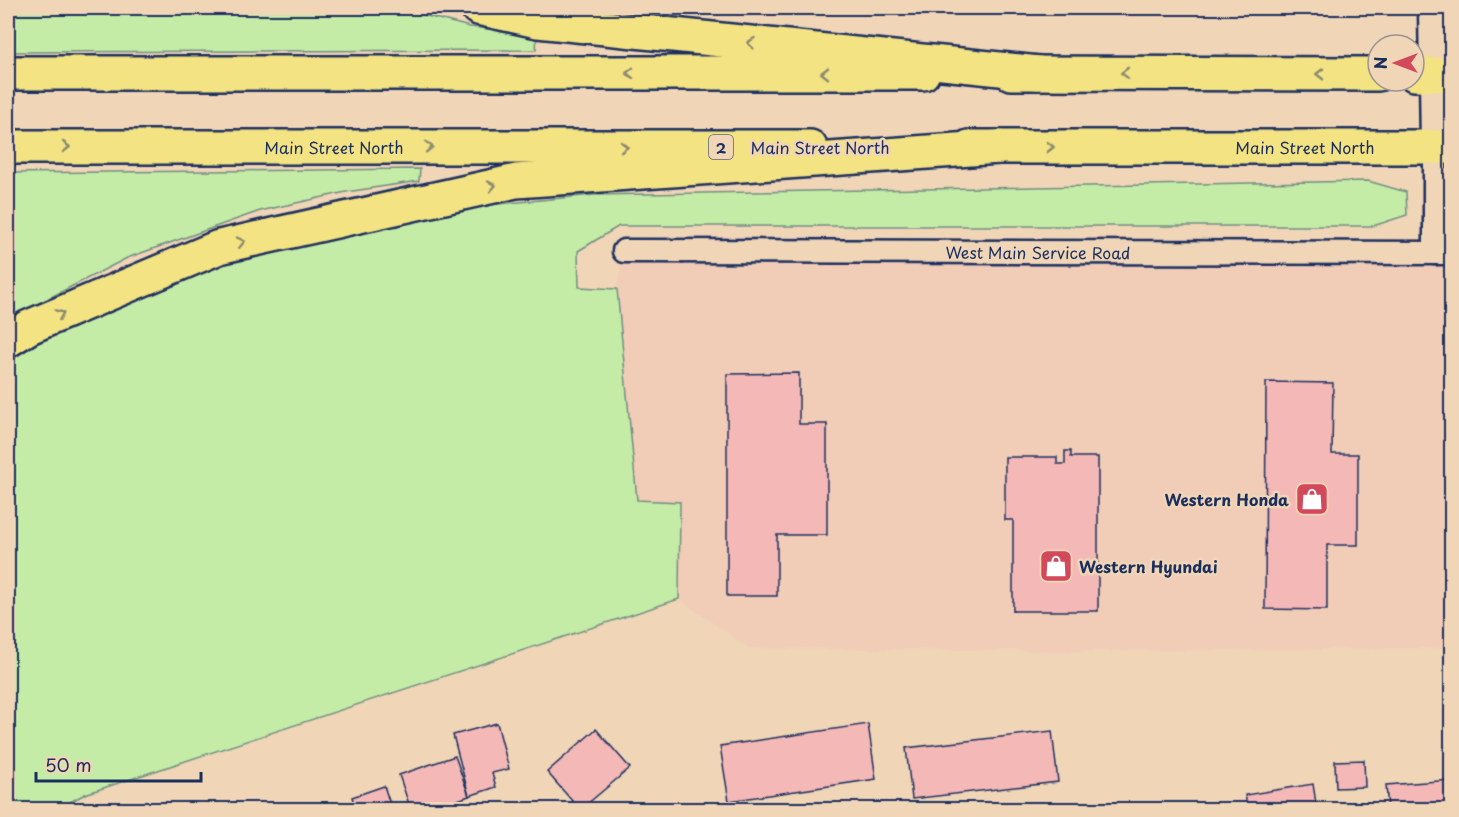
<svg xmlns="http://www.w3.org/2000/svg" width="1459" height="817" viewBox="0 0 1459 817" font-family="'Playpen Sans',sans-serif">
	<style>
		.built { fill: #f1ccb7 }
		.green { fill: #c5eca7; stroke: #708e82; stroke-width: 1.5 }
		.building { fill: #f4b8b7; stroke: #1b2f5e; stroke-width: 1.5 }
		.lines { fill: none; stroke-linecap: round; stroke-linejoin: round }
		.minor-casing { stroke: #1b2f5e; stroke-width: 27 }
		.tertiary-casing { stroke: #1b2f5e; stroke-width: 33 }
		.primary-casing { stroke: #1b2f5e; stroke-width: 38 }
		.trunk-casing { stroke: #1b2f5e; stroke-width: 38 }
		.minor { stroke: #f0d5b7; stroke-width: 22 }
		.tertiary { stroke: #f0d5b7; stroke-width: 28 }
		.primary { stroke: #f4e382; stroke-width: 33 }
		.trunk { stroke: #f4e382; stroke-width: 33 }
		.oneway { stroke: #888970 }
		.labels { text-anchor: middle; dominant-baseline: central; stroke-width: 5; stroke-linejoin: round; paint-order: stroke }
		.shield { fill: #f0d5b7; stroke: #5b6179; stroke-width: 1.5 }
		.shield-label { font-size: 15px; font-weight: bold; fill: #1b2f5e }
		.street-label { font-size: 16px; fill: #1b2f5e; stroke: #f0d5b7 }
		.poi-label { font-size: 16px; font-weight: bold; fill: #1b2f5e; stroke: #f0d5b7; text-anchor: end }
	</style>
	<rect width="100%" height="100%" fill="#f0d5b7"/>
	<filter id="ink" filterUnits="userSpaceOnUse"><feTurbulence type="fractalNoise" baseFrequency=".0167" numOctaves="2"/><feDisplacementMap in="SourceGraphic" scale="12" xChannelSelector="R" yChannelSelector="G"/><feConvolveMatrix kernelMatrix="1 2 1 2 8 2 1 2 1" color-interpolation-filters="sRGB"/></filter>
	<g filter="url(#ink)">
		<polygon class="built" points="624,251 1451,253 1451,648 1082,651 749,648 679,599 679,502 637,501 617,289"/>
		<g class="green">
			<polygon points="8,8 395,8 470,27 537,34 536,50 8,52"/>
			<polygon points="420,169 419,181 346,192 260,211 127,258 8,319 8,173"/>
			<polygon points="1368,181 1406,192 1407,215 1373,226 619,226 578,251 579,287 617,289 637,500 680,502 679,599 85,794 57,809 8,809 8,361 36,344 213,267 317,237 457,208 594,195"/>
		</g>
		<g class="building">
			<polygon points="799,373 799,424 827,424 827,535 777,535 777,596 727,596 727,374"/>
			<polygon points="1266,382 1333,383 1332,454 1358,454 1358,545 1327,545 1327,610 1265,609"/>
			<polygon points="1065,451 1071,451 1071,457 1098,457 1098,611 1013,611 1013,520 1005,520 1005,457 1057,457 1057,464 1065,464"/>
			<polygon points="497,723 509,769 492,773 496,787 469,796 453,735"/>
			<polygon points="868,724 876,779 729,801 720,746"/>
			<polygon points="596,729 630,768 580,810 547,772"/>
			<polygon points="1052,731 1058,782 912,799 906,748"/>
			<polygon points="455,756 469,796 441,806 442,810 411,810 399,775"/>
			<polygon points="1364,760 1365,787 1336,788 1335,761"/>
			<polygon points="1452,780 1452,810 1388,810 1386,785"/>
			<polygon points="1313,784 1317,810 1248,810 1245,795"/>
			<polygon points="384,786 392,810 356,810 352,797"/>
		</g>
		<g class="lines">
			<defs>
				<g id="minor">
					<polyline points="1435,147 1435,253"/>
					<path id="s1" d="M624,251L1452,253"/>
				</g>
				<polyline id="tertiary" points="1433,8 1435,147"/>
				<g id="primary">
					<polyline points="8,73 923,73"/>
					<polyline points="1011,73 1378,74"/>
					<polyline points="1414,74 1452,75"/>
					<path id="s2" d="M8,147H810"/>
					<path id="s3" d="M969,147H1452"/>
				</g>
				<g id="trunk">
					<polyline points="478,8 538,21 1039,73"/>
					<polyline points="8,340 29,327 219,247 516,181 999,147"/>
				</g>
			</defs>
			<use href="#minor" class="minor-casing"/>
			<use href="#tertiary" class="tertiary-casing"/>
			<use href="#primary" class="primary-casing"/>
			<use href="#trunk" class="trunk-casing"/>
			<use href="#minor" class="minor"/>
			<use href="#tertiary" class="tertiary"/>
			<use href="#primary" class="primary"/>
			<use href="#trunk" class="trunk"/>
		</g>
		<defs><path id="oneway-chevron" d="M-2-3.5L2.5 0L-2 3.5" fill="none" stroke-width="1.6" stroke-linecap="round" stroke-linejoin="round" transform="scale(1.5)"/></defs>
		<g class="oneway">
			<use href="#oneway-chevron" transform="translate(751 43) rotate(-174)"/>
			<use href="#oneway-chevron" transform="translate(630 73) rotate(180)"/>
			<use href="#oneway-chevron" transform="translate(825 73) rotate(180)"/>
			<use href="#oneway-chevron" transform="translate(1125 73) rotate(-180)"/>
			<use href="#oneway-chevron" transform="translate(1320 74) rotate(-180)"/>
			<use href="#oneway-chevron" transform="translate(66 147)"/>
			<use href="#oneway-chevron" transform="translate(429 147)"/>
			<use href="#oneway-chevron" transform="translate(624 147)"/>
			<use href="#oneway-chevron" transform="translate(1050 147)"/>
			<use href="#oneway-chevron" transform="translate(492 186) rotate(-12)"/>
			<use href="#oneway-chevron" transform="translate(241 242) rotate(-12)"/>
			<use href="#oneway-chevron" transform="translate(60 314) rotate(-23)"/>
		</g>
	</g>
	<defs>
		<symbol id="shop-square" viewBox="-11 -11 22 22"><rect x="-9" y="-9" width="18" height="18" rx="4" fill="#d1495b" stroke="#f0d5b7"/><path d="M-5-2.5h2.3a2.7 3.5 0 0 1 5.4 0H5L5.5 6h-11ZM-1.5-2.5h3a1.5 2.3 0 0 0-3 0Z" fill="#fff"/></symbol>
	</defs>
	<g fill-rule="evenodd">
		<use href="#shop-square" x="1293" y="480" width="38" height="38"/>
		<use href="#shop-square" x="1037" y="547" width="38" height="38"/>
	</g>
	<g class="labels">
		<rect class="shield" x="709" y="135" width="24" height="24" rx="4.5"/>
		<g class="shield-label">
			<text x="721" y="147">2</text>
		</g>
		<g class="street-label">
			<text stroke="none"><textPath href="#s2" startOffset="326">Main Street North</textPath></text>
			<text x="820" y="147">Main Street North</text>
			<text stroke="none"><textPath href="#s3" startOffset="336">Main Street North</textPath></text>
			<text stroke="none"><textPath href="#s1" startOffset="414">West Main Service Road</textPath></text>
		</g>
		<g class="poi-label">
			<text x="1289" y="499">Western Honda</text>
			<text x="1079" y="566" text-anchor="start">Western Hyundai</text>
		</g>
	</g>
	<rect width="1459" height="817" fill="none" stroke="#f0d5b7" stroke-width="30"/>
	<rect x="15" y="15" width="1429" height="787" fill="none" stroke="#1b2f5e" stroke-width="2" filter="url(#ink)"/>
	<g transform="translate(1396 63) rotate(270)"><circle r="28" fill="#f0d5b7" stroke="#9b9393" stroke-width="1.5"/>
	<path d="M0-4.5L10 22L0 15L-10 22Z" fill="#d1495b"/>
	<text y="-9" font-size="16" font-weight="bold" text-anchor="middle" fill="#1b2f5e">N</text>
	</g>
	<path d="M36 772v9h165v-9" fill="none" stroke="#1b2f5e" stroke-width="3"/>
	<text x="45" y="772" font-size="18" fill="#1b2f5e" stroke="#f0d5b7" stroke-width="4.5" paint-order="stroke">50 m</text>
</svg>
